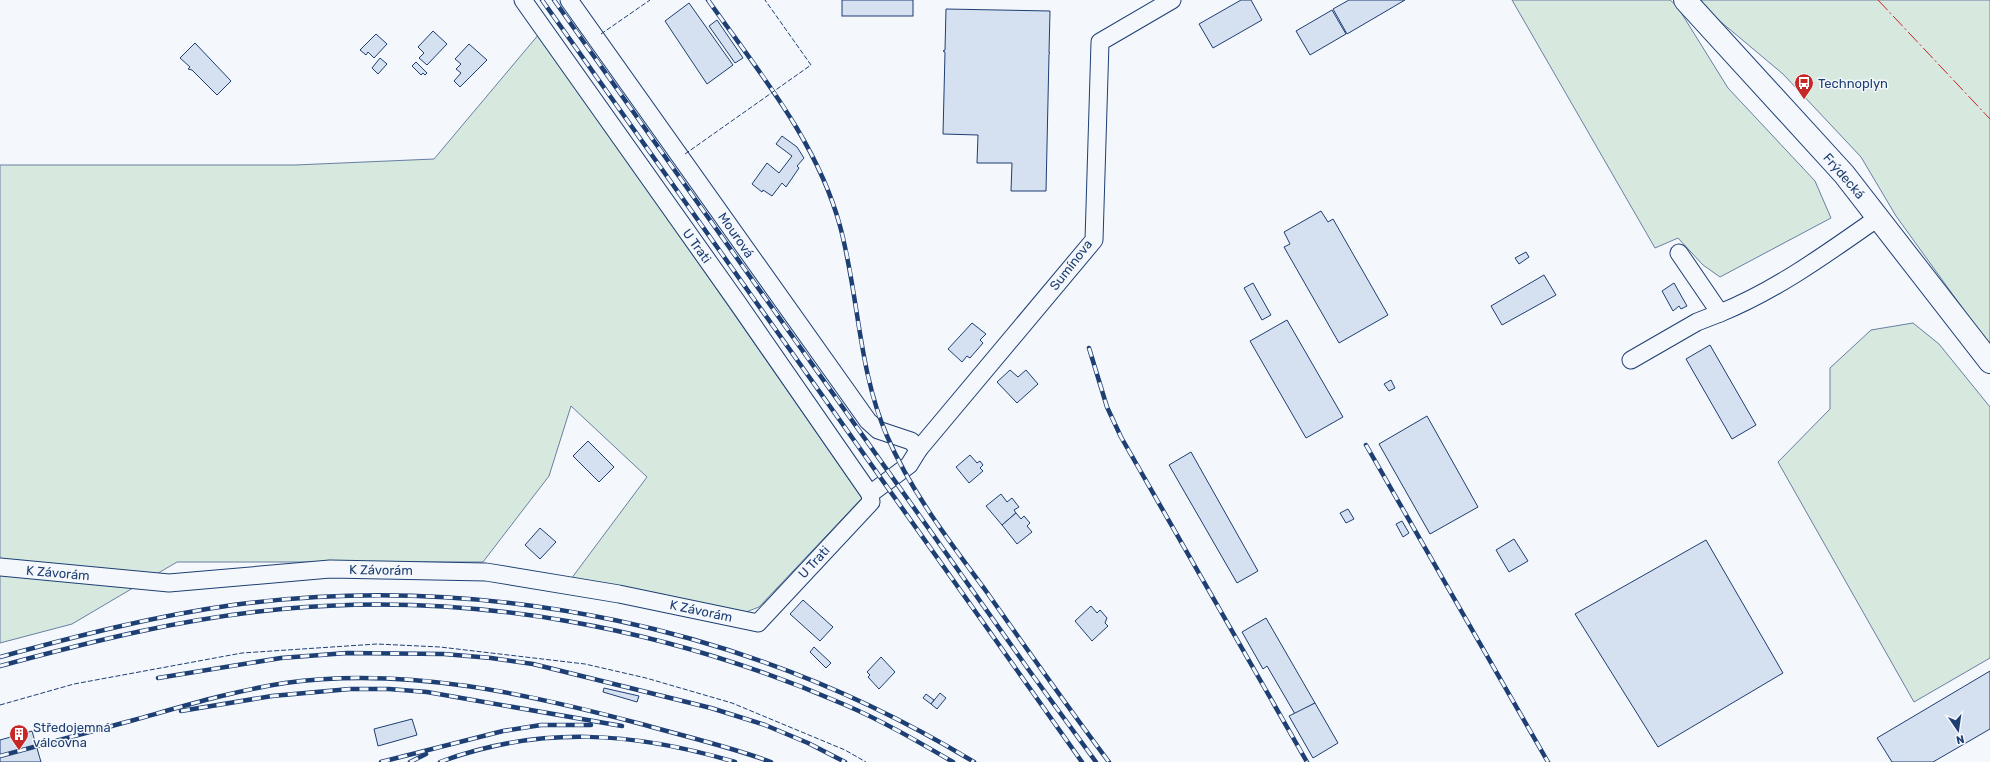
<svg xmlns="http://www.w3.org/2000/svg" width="1990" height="762" viewBox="0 0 1990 762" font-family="Rubik,sans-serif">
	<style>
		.green { fill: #d7e8df; stroke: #687fa3 }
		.building { fill: #d5e0f0; stroke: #1d3f73 }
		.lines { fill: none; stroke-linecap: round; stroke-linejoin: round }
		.minor-casing { stroke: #1d3f73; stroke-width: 19 }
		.major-casing { stroke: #1d3f73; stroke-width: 24 }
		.minor { stroke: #f4f7fb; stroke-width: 17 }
		.major { stroke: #f4f7fb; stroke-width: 22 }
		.rail-casing { stroke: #1d3f73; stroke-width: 4.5 }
		.rail { stroke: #f4f7fb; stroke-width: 3; stroke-dasharray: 9; stroke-linecap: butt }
		.fence { stroke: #1d3f73; stroke-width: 1; stroke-dasharray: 5 2; stroke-linecap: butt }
		.power { stroke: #c62828; stroke-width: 1; stroke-dasharray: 14 3 2 3; stroke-linecap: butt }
		.labels { text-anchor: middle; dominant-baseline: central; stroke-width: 3; stroke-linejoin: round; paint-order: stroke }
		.poi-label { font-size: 13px; fill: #1d3f73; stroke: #f4f7fb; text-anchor: start }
		.street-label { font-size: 13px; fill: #1d3f73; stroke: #f4f7fb }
	</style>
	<rect width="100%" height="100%" fill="#f4f7fb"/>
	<g class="green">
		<polygon points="1512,0 1670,0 1677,6 1728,88 1815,181 1831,218 1720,277 1703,265 1678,238 1655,248"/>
		<polygon points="1700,0 1990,0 1990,346 1896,216 1861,157 1783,74 1715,17"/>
		<polygon points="539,34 862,498 759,607 746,612 571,579 647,477 571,406 549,476 483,562 177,562 72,624 0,643 0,165 295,165 434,159"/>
		<polygon points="1913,323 1939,344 1990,407 1990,658 1914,702 1778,462 1830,409 1830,368 1871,330"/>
	</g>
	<g class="building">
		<rect x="842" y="0" width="71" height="16"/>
		<polygon points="1241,0 1251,0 1262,20 1213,48 1199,24"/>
		<polygon points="1349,0 1405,0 1347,34 1333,9"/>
		<polygon points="689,3 733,65 707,84 665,21"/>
		<polygon points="946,9 1050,11 1049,53 1050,53 1049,54 1046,191 1011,191 1012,163 977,163 978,135 943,134 945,52 943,51 945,50"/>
		<polygon points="1332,10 1346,34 1310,55 1296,31"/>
		<polygon points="717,20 743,58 735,63 709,26"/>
		<polygon points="433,31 447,44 427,65 419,58 424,53 418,47"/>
		<polygon points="376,34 387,44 374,58 368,52 366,55 360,50"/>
		<polygon points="195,43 231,81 217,95 192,70 188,69 190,67 180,58"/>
		<polygon points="469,44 487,60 460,87 454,81 461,73 456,69 461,64 455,59"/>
		<polygon points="380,58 387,64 378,74 372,68"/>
		<polygon points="416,62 427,73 425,75 423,73 421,75 412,66"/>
		<polygon points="782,136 797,147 804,158 797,166 799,168 786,187 782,183 772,196 763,190 762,192 752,184 767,163 779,173 792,156 776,144"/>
		<polygon points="1321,211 1328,222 1333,219 1388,315 1339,343 1284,247 1290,244 1284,232"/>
		<polygon points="1526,252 1529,257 1519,264 1515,258"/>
		<polygon points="1544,275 1556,295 1502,325 1491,306"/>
		<polygon points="1253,283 1271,315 1262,320 1244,288"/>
		<polygon points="1674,283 1687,306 1681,309 1679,306 1673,311 1662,291"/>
		<polygon points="1287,320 1343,417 1306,438 1250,341"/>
		<polygon points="972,323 986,334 980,340 983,343 970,358 967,356 962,362 948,349"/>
		<polygon points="1710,345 1756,425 1732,439 1686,359"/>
		<polygon points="1010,370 1018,377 1026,370 1038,384 1017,403 997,382"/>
		<polygon points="1391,380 1395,388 1389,391 1384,384"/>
		<polygon points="1427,416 1478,507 1430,534 1379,444"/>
		<polygon points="588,441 614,467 599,482 573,456"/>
		<polygon points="1191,452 1258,571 1237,583 1169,465"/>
		<polygon points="970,455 977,463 980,461 983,465 980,468 983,471 969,483 956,467"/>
		<polygon points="1001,494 1007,502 1012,498 1019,507 1014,510 1016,513 1002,525 986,506"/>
		<polygon points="1348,509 1354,519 1346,523 1340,513"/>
		<polygon points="1016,513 1021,519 1024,516 1030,523 1027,526 1032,532 1017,544 1002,525"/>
		<polygon points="1402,521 1409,533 1403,537 1396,524"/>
		<polygon points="540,528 556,542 540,559 525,545"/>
		<polygon points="1514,539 1528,561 1509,572 1496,550"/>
		<polygon points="1706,540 1783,673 1658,747 1575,614"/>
		<polygon points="803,600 833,627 820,641 790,614"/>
		<polygon points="1091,606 1097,613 1100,610 1107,618 1105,623 1108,626 1092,641 1075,621"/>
		<polygon points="1266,618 1315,703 1295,714 1267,666 1263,669 1242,632"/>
		<polygon points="814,647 831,663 826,668 810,652"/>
		<polygon points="881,657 895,672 879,689 868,677 870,675 867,672"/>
		<polygon points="1990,671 1990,729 1933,762 1892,762 1877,738"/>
		<polygon points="604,688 639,696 637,702 603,692"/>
		<polygon points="940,693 946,698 937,709 931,704"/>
		<polygon points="926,694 934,700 931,704 923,698"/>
		<polygon points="1315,703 1338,743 1313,758 1289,716"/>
		<polygon points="412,719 417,735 378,746 374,729"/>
		<polygon points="32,731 41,762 0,762 0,740"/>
	</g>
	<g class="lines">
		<defs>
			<g id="minor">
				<polyline points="523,0 737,302 870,494"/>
				<polyline points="569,0 868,421 878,430 911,441 919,449"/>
				<path d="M1720,313C1777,290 1829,252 1879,217"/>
				<polyline points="1631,360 1697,322 1720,313 1679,253"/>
				<polyline points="0,567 169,583 330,569 486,572 619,594 758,623 871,502 870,494 909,465 919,449 1094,240 1100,42 1172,0"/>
			</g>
			<polyline id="major" points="1685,0 1844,174 1990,362"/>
		</defs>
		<use href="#minor" class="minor-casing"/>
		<use href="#major" class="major-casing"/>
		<use href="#minor" class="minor"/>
		<use href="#major" class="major"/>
		<defs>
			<g id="rail">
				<polyline points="542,0 1082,762"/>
				<polyline points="554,0 1031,673 1096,762"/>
				<path d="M708,0C758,71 817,141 840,226C859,296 858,369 887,436C911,492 950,542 986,591C1026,648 1067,706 1109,762"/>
				<polyline points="1089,348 1107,407 1121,437 1307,762"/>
				<polyline points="1366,445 1548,762"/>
				<path d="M0,657C77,636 154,616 233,605C488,571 754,628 974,762"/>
				<path d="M0,666C93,641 185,618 282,609C473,591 667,628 843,704C881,720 917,741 953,762"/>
				<polyline points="158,678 281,658 347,653 444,654 491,658 533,664 711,708 765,725 808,743 845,762"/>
				<polyline points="181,711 272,696 350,689 389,689 427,692 622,726"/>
				<path d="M0,756C45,744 89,732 134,720C184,706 233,691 285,683C406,666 529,694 645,725C687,737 731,747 771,762"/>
				<polyline points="381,762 503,731 541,725 591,725"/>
				<polyline points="410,762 426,754"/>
				<path d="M440,762C539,725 635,732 735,762"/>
			</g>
		</defs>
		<use href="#rail" class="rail-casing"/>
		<use href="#rail" class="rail"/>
		<g class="fence">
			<polyline points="601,34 650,0"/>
			<polyline points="685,154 811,65 765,0"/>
			<polyline points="0,705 74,684 242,653 377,644 440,647 585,664 646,678 732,703 845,750 866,762"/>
		</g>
		<polyline class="power" points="1878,0 1990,119"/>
	</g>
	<defs>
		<symbol id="bus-pin" viewBox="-11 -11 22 30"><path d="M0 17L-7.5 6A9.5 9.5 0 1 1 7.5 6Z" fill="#c62828" stroke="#f4f7fb"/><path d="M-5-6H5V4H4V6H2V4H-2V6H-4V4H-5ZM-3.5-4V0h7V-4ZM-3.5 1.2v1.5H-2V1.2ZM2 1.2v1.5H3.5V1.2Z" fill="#fff"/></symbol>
		<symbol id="building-pin" viewBox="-11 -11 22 30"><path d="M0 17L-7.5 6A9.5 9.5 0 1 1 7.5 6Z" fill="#c62828" stroke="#f4f7fb"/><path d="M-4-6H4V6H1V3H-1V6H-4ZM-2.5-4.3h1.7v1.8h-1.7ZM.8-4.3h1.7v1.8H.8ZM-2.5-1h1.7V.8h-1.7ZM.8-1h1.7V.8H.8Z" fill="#fff"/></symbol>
	</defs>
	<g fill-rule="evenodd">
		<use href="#bus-pin" x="1793" y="72" width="22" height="30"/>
		<use href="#building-pin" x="8" y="723" width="22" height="30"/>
	</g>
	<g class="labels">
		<g class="poi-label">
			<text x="1818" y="83">Technoplyn</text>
			<text x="33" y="727">Středojemná<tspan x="33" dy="15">válcovna</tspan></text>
		</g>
		<g class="street-label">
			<text transform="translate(1844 176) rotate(49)">Frýdecká</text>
			<text transform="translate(736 235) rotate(55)">Mourová</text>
			<text transform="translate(697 246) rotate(54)">U Trati</text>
			<text transform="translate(1071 265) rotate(-52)">Sumínova</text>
			<text transform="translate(814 562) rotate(-47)">U Trati</text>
			<text transform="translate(381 570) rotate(1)">K Závorám</text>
			<text transform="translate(58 573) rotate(5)">K Závorám</text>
			<text transform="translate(701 611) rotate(12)">K Závorám</text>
		</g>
	</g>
	<g transform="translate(1958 730) rotate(167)" stroke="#f4f7fb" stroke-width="3" paint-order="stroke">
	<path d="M0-3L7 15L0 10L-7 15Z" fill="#1d3f73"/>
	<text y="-6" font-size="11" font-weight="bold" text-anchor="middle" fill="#1d3f73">N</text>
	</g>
</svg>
